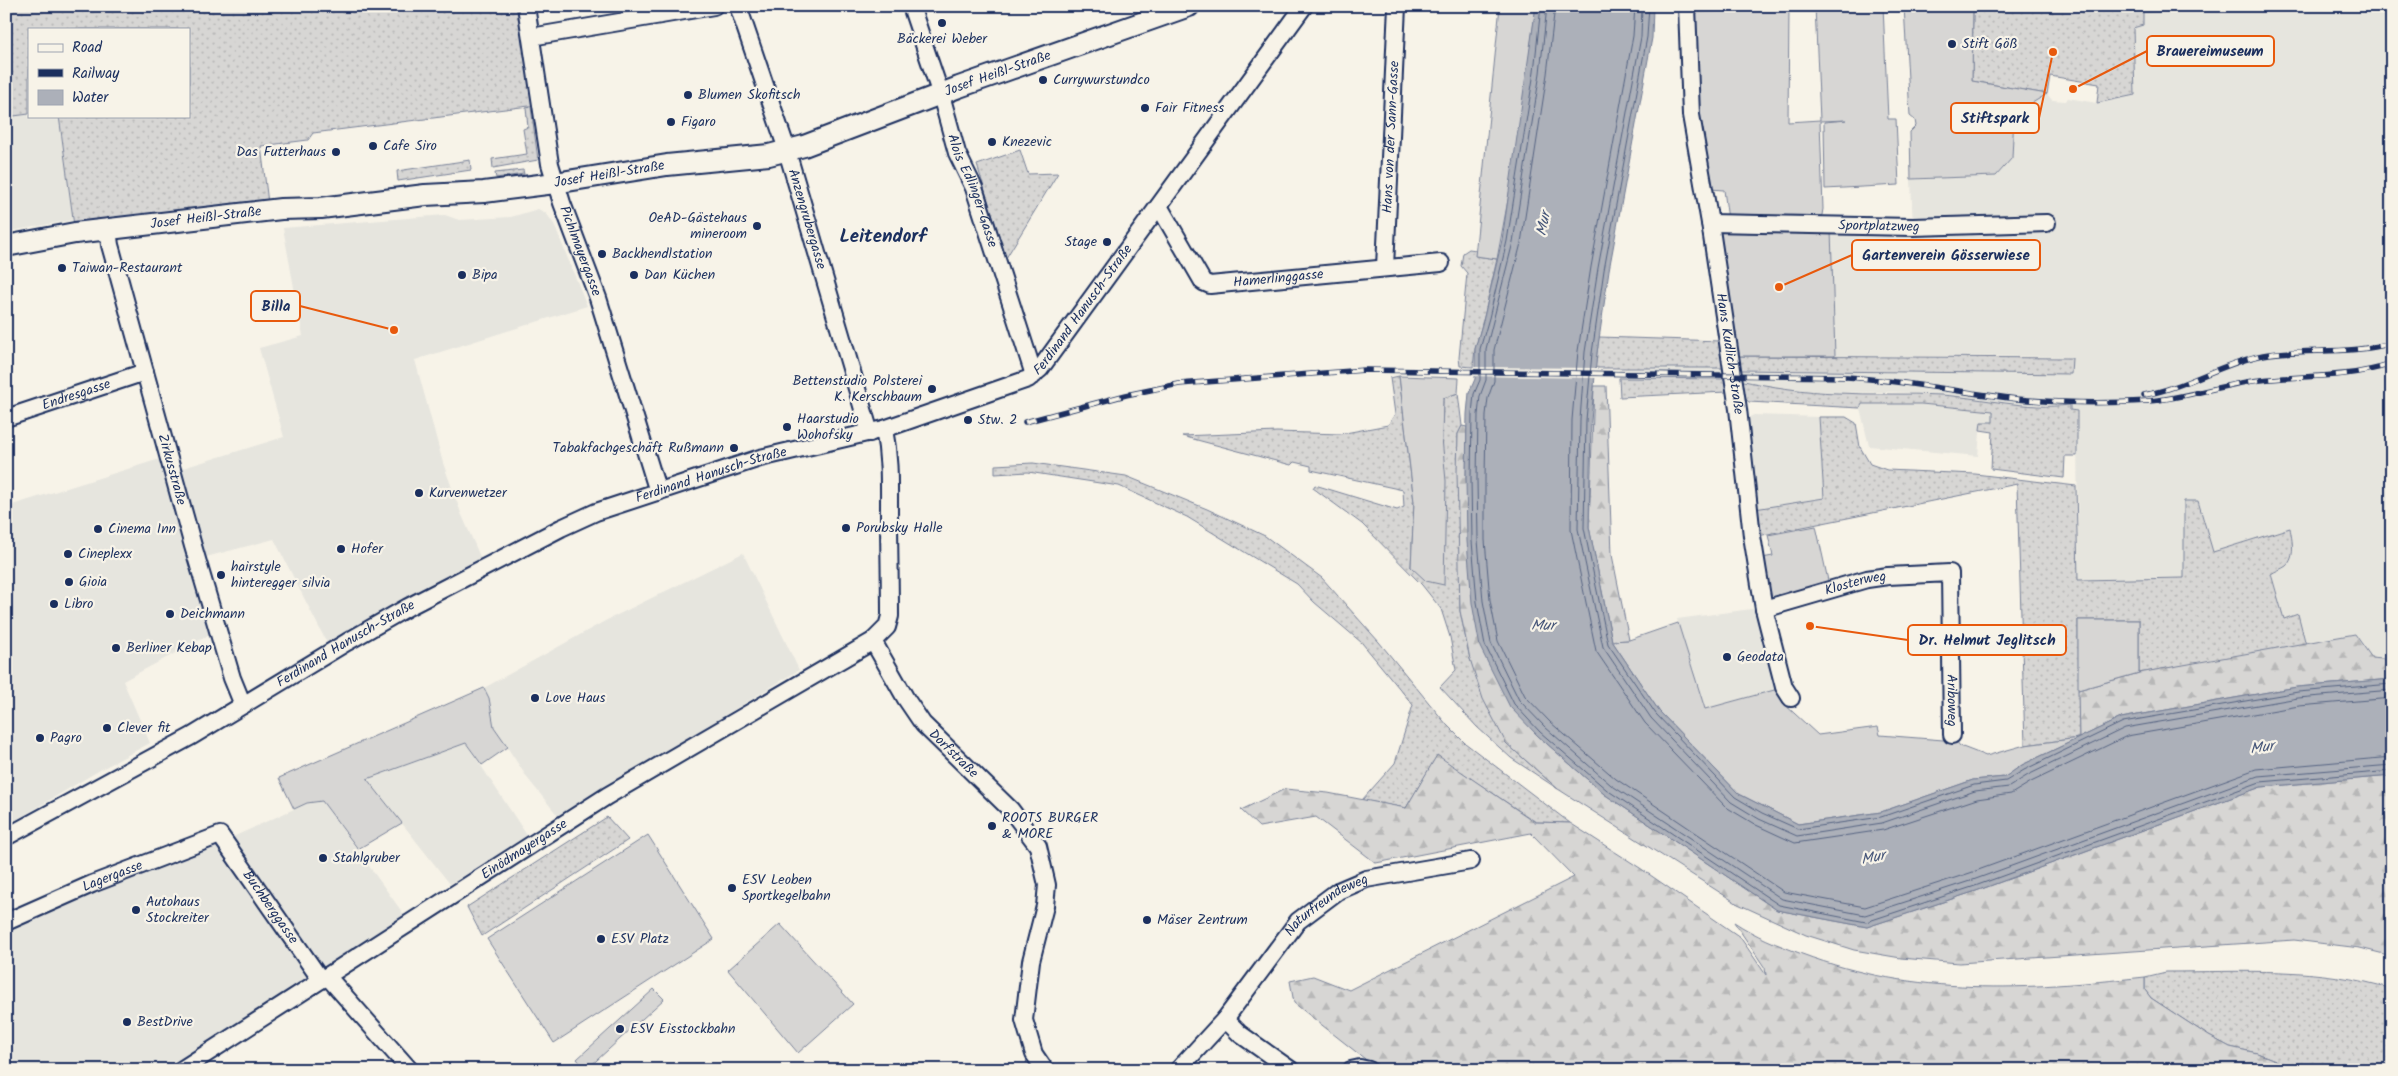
<svg xmlns="http://www.w3.org/2000/svg" width="2398" height="1076" viewBox="0 0 2398 1076" font-family="Kalam,sans-serif">
	<style>
		.built { fill: #e6e5de }
		.grass { fill: url(#grass-dots); stroke: #798299 }
		.forest { fill: url(#forest-firs); stroke: #798299 }
		.garden { fill: #d7d6d4; stroke: #798299 }
		.water { fill: #acb0b9; stroke: #727c95 }
		.pier { fill: #f7f3e8 }
		.lines { fill: none; stroke-linecap: round; stroke-linejoin: round }
		.shore { stroke: #556382; stroke-width: 1 }
		.minor-casing { stroke: #1b2f5e; stroke-width: 20 }
		.major-casing { stroke: #1b2f5e; stroke-width: 24 }
		.minor { stroke: #f7f3e8; stroke-width: 16 }
		.major { stroke: #f7f3e8; stroke-width: 20 }
		.rail-casing { stroke: #1b2f5e; stroke-width: 5.5 }
		.rail { stroke: #f7f3e8; stroke-width: 4; stroke-dasharray: 11; stroke-linecap: butt }
		.poi-dot { fill: #1b2f5e; stroke: #f7f3e8; stroke-width: 2 }
		.labels { text-anchor: middle; dominant-baseline: central; stroke-width: 4.5; stroke-linejoin: round; paint-order: stroke }
		.poi-label { font-size: 14px; fill: #1b2f5e; stroke: #f7f3e8; text-anchor: start }
		.street-label { font-size: 14px; fill: #1b2f5e; stroke: #f7f3e8 }
		.water-label { font-size: 15px; font-style: italic; fill: #465679; stroke: #f7f3e8 }
		.district-label { font-size: 19px; font-weight: bold; fill: #1b2f5e; stroke: #f7f3e8 }
		.leader { fill: none; stroke: #e8590c; stroke-width: 2 }
		.callout-dot { fill: #e8590c; stroke: #f7f3e8; stroke-width: 2 }
		.callout { fill: #f7f3e8; stroke: #e8590c; stroke-width: 2 }
		.callout-label { font-size: 15px; text-anchor: middle; font-weight: bold; fill: #1b2f5e }
	</style>
	<defs>
		<pattern id="grass-dots" width="8" height="8" patternUnits="userSpaceOnUse" patternTransform="scale(1.25)"><rect width="8" height="8" fill="#d7d6d4"/><path d="M2 2h.1M6 6h.1" fill="none" stroke="#b8b8b8" stroke-width="1.8" stroke-linecap="round"/></pattern>
		<pattern id="forest-firs" width="22" height="20" patternUnits="userSpaceOnUse" patternTransform="scale(1.25)"><rect width="22" height="20" fill="#d7d6d4"/><path d="M5 1l3.5 6h-7zM16 11l3.5 6h-7z" fill="#b8b8b8"/></pattern>
	</defs>
	<rect width="100%" height="100%" fill="#f7f3e8"/>
	<filter id="ink" filterUnits="userSpaceOnUse"><feTurbulence type="fractalNoise" baseFrequency=".02" numOctaves="2"/><feDisplacementMap in="SourceGraphic" scale="10" xChannelSelector="R" yChannelSelector="G"/><feConvolveMatrix kernelMatrix="1 2 1 2 8 2 1 2 1" color-interpolation-filters="sRGB"/></filter>
	<g filter="url(#ink)">
		<g class="built">
			<polygon points="2183,6 2284,6 2285,12 2392,10 2392,660 2372,658 2355,634 2306,645 2298,615 2284,619 2271,573 2286,566 2290,528 2213,552 2198,501 2184,501 2184,578 2078,580 2077,411 2070,410 2070,405 2003,405 1943,395 1891,392 1838,393 1780,389 1738,379 1619,378 1619,369 1723,368 1723,370 1737,371 2071,374 2071,357 1835,356 1831,230 1913,231 1911,179 1996,176 2012,158 2014,114 2047,94 2052,100 2066,101 2068,98 2097,103 2135,95 2133,28 2142,12 2183,11"/>
			<polygon points="29,114 29,116 59,116 73,220 6,232 6,117"/>
			<polygon points="538,209 546,213 554,224 587,306 415,360 443,463 461,513 481,559 327,643 274,539 206,557 180,469 284,437 259,348 303,336 283,228 445,215 459,220 511,217"/>
			<polygon points="1862,404 1921,404 1994,411 1993,423 1981,422 1978,456 1869,446 1860,408"/>
			<polygon points="1754,415 1819,417 1824,498 1755,509 1745,419"/>
			<polygon points="163,458 213,633 123,681 150,743 100,770 6,826 6,507"/>
			<polygon points="743,553 799,670 559,817 528,779 494,727 489,698 484,688 605,621"/>
			<polygon points="1759,608 1778,689 1705,709 1677,619"/>
			<polygon points="466,743 528,837 450,884 367,779"/>
			<polygon points="322,801 405,916 163,1070 6,1070 6,927 208,841 233,837 307,803"/>
		</g>
		<g class="grass">
			<polygon points="6,6 522,6 537,105 313,133 308,140 261,146 269,211 75,233 59,116 189,116 189,29 29,29 29,114 6,117"/>
			<polygon points="1973,6 2183,6 2183,11 2143,12 2143,25 2133,28 2135,95 2097,103 2099,84 2050,76 2047,94 1972,81"/>
			<polygon points="531,107 538,160 493,168 492,159 527,154 523,129 528,127 526,108"/>
			<polygon points="1020,150 1028,174 1058,173 1006,258 977,165"/>
			<polygon points="470,160 471,170 398,181 397,171"/>
			<polygon points="523,170 524,174 496,178 495,173"/>
			<polygon points="1469,249 1476,250 1476,256 1497,259 1484,317 1475,349 1473,367 1460,366 1459,358 1467,273 1461,266 1463,253"/>
			<polygon points="1599,337 1720,341 1723,368 1595,368"/>
			<polygon points="1735,356 2072,358 2071,374 1738,370"/>
			<polygon points="1399,376 1414,502 1411,567 1442,438 1443,398 1458,393 1462,426 1458,434 1460,611 1470,659 1506,743 1558,789 1511,758 1477,727 1440,687 1456,670 1450,637 1441,609 1422,585 1362,524 1313,488 1315,485 1397,510 1404,507 1403,490 1311,470 1311,466 1294,462 1291,465 1182,436 1277,432 1340,434 1388,425 1395,414 1390,378"/>
			<polygon points="1619,378 1725,379 1727,392 1620,397"/>
			<path d="M1739,380C1772,387 1804,392 1837,393C1872,395 1906,393 1941,395C1984,398 2026,410 2070,405V410L2077,411V456H2065L2064,478L1991,469L1993,432L1980,430L1981,422H1993V411L1921,404H1862L1860,408L1749,402L1739,394Z"/>
			<path d="M1819,417H1846L1856,423L1860,447L1870,464L1887,470L1975,474L2076,486L2078,580L2184,578V501H2198L2213,552L2290,528C2292,540 2296,557 2286,566C2282,569 2275,571 2271,574L2284,619L2298,614L2306,645L2139,673V620H2078L2079,738L2025,745L2017,484L1758,536L1755,509L1824,498Z"/>
			<polygon points="1033,463 1126,476 1207,509 1265,536 1322,578 1379,642 1447,725 1465,743 1570,823 1536,822 1437,756 1406,808 1362,800 1395,763 1413,705 1362,643 1314,602 1297,584 1187,517 1119,486 1028,472 995,474 995,465"/>
			<polygon points="607,817 628,840 482,936 467,907"/>
			<path d="M2166,972C2241,972 2319,966 2392,989V1070H2301L2257,1053L2230,1047L2209,1036L2151,998L2145,990V977Z"/>
		</g>
		<g class="forest">
			<polygon points="1594,386 1606,386 1612,555 1629,640 1612,641 1589,527"/>
			<polygon points="1462,426 1467,427 1466,479 1537,735 1604,794 1777,910 1867,927 1976,891 2261,787 2392,776 2392,956 2360,948 2294,940 1959,963 1901,958 1854,950 1806,935 1738,904 1558,789 1506,743 1483,699 1470,659 1460,611 1457,472 1458,434"/>
			<polygon points="2355,634 2372,658 2392,660 2392,679 2297,687 2121,718 2079,738 2078,690 2139,673"/>
			<path d="M1437,755L1535,822L1570,823L1640,868L1740,937L1766,975L1765,968L1734,922C1755,936 1778,945 1802,954C1917,997 2026,990 2145,977V990L2151,998L2209,1036L2230,1047L2257,1053L2301,1070H1379L1294,1003L1290,981L1313,976L1349,990L1574,877L1531,833L1376,863L1316,817L1259,827L1241,810L1285,789L1328,793L1406,808Z"/>
		</g>
		<g class="garden">
			<polygon points="1500,6 1536,6 1516,157 1497,259 1475,256"/>
			<polygon points="1727,6 1789,6 1788,122 1820,120 1815,6 1883,6 1888,119 1896,119 1899,185 1825,189 1824,122 1847,120 1820,121 1823,209 1821,221 1728,219 1724,190 1710,189 1698,125 1693,13 1727,11"/>
			<polygon points="1904,6 1973,6 1972,81 2047,94 2014,114 2012,158 1996,176 1911,179 1910,132 1916,126 1915,120 1910,116"/>
			<polygon points="1720,229 1831,230 1835,356 1735,356 1717,233"/>
			<polygon points="1399,376 1459,378 1458,393 1443,398 1442,438 1446,481 1444,585 1426,581 1411,567 1414,502"/>
			<polygon points="1816,526 1829,585 1774,600 1770,598 1762,558 1773,556 1768,535"/>
			<polygon points="2078,620 2139,620 2139,673 2078,690"/>
			<polygon points="1678,623 1705,709 1778,689 1783,703 1818,735 1878,727 1880,735 1956,741 1960,746 1986,756 2025,745 2079,738 2022,765 2005,777 1973,780 1881,812 1798,824 1739,794 1659,711 1612,641 1629,640"/>
			<polygon points="484,688 489,698 494,727 508,747 482,765 466,743 367,779 402,823 358,849 322,801 307,803 294,809 279,778"/>
			<polygon points="648,835 714,939 554,1043 487,939"/>
			<polygon points="780,924 853,1004 798,1053 728,970"/>
			<polygon points="654,989 664,999 586,1070 577,1059"/>
		</g>
		<polygon class="water" points="1536,6 1653,6 1652,38 1609,270 1597,353 1591,421 1589,527 1612,641 1659,711 1739,794 1798,824 1881,812 1973,780 2005,777 2022,765 2121,718 2297,687 2392,679 2392,776 2261,787 1976,891 1867,927 1777,910 1604,794 1537,735 1510,707 1480,647 1472,603 1467,541 1466,479 1467,414 1469,393 1475,379 1475,349 1484,317 1502,240"/>
		<polygon class="pier" points="1474,367 1595,368 1597,368 1597,378 1473,376"/>
		<g class="lines">
			<g class="shore">
				<polyline points="1541,6 1534,72 1507,241 1489,318 1480,349 1480,380 1474,394 1472,414 1471,479 1472,541 1477,602 1485,645 1514,704 1540,732 1607,790 1779,905 1866,922 1975,886 2260,782 2392,771"/>
				<polyline points="1547,6 1540,73 1513,242 1486,349 1486,380 1480,396 1478,415 1477,479 1478,540 1483,601 1491,643 1519,700 1545,727 1611,785 1782,899 1865,915 1973,880 2258,776 2392,765"/>
				<polyline points="1555,6 1547,74 1521,243 1494,350 1494,381 1488,398 1486,415 1485,479 1485,540 1490,600 1498,641 1525,696 1550,722 1616,779 1784,892 1865,907 1970,873 2256,769 2392,757"/>
				<polyline points="1635,6 1633,36 1591,267 1578,351 1572,420 1571,530 1596,651 1645,723 1726,807 1756,825 1795,843 1883,830 1977,799 2011,794 2031,782 2127,736 2299,706 2392,698"/>
				<polyline points="1642,6 1641,37 1598,268 1585,352 1580,420 1578,529 1603,647 1651,718 1731,802 1759,819 1797,836 1882,823 1975,791 2009,787 2028,775 2125,728 2298,698 2392,690"/>
				<polyline points="1649,6 1647,37 1604,270 1592,353 1586,420 1584,528 1608,644 1656,714 1735,797 1762,813 1798,829 1881,817 1974,785 2006,781 2024,770 2123,722 2298,692 2392,684"/>
			</g>
			<defs>
				<g id="minor">
					<path id="s1" d="M526,6L550,164L562,203L598,298L658,492"/>
					<path id="s2" d="M738,6L784,141L870,433"/>
					<path id="s3" d="M911,6L941,95L957,153L974,188L1034,375"/>
					<path id="s4" d="M1687,6L1691,115L1710,223L1738,409L1752,536L1764,609L1784,687L1791,698"/>
					<polyline points="531,37 714,6"/>
					<path id="s5" d="M1159,206L1203,282L1210,285L1441,263"/>
					<path id="s6" d="M1710,223L1913,227L2047,223"/>
					<path id="s7" d="M108,230L110,245L193,546L232,678L243,705"/>
					<path id="s8" d="M1385,267L1397,6"/>
					<path id="s9" d="M6,418L145,372"/>
					<path id="s10" d="M884,429C890,459 889,483 889,512C889,547 890,581 890,616L887,627L873,641L906,699L923,724L1011,810L1038,846L1047,885L1045,906L1031,961L1024,1020L1034,1054L1045,1070"/>
					<path id="s11" d="M1764,609L1867,579L1888,576L1950,573L1952,735"/>
					<path id="s12" d="M6,837L192,736L347,642L408,607L561,528L596,512L760,458L884,429L1028,379L1040,369L1304,6"/>
					<path id="s13" d="M6,922L92,884L220,835L321,980"/>
					<polyline points="327,976 410,1070"/>
					<polyline points="1225,1019 1240,1034 1291,1070"/>
					<path id="s14" d="M181,1070L607,796L873,641"/>
					<path id="s15" d="M1178,1070L1225,1019L1298,921L1338,891L1366,879L1471,861"/>
					<polyline points="1351,1070 1360,1068 1369,1070"/>
				</g>
				<g id="major">
					<path id="s16" d="M6,246L75,233L281,209L321,208L425,195L484,192L555,183L667,165L769,155L804,146L959,87L1189,6"/>
				</g>
			</defs>
			<use href="#minor" class="minor-casing"/>
			<use href="#major" class="major-casing"/>
			<use href="#minor" class="minor"/>
			<use href="#major" class="major"/>
			<defs>
				<g id="rail">
					<path d="M2144,395C2185,388 2222,363 2263,355C2305,348 2350,355 2392,343"/>
					<path d="M1025,422L1126,395L1179,384L1365,370L1847,377C1904,381 1960,392 2017,399C2060,403 2106,404 2149,401C2187,398 2223,384 2261,380C2308,375 2344,379 2392,364"/>
				</g>
			</defs>
			<use href="#rail" class="rail-casing"/>
			<use href="#rail" class="rail"/>
		</g>
	</g>
	<g class="poi-dot">
		<circle cx="942" cy="23" r="5"/>
		<circle cx="1952" cy="44" r="5"/>
		<circle cx="1043" cy="80" r="5"/>
		<circle cx="688" cy="95" r="5"/>
		<circle cx="1145" cy="108" r="5"/>
		<circle cx="671" cy="122" r="5"/>
		<circle cx="992" cy="142" r="5"/>
		<circle cx="373" cy="146" r="5"/>
		<circle cx="336" cy="152" r="5"/>
		<circle cx="757" cy="226" r="5"/>
		<circle cx="1107" cy="242" r="5"/>
		<circle cx="602" cy="254" r="5"/>
		<circle cx="62" cy="268" r="5"/>
		<circle cx="462" cy="275" r="5"/>
		<circle cx="634" cy="275" r="5"/>
		<circle cx="932" cy="389" r="5"/>
		<circle cx="968" cy="420" r="5"/>
		<circle cx="787" cy="427" r="5"/>
		<circle cx="734" cy="448" r="5"/>
		<circle cx="419" cy="493" r="5"/>
		<circle cx="846" cy="528" r="5"/>
		<circle cx="98" cy="529" r="5"/>
		<circle cx="341" cy="549" r="5"/>
		<circle cx="68" cy="554" r="5"/>
		<circle cx="221" cy="575" r="5"/>
		<circle cx="69" cy="582" r="5"/>
		<circle cx="54" cy="604" r="5"/>
		<circle cx="170" cy="614" r="5"/>
		<circle cx="116" cy="648" r="5"/>
		<circle cx="1727" cy="657" r="5"/>
		<circle cx="535" cy="698" r="5"/>
		<circle cx="107" cy="728" r="5"/>
		<circle cx="40" cy="738" r="5"/>
		<circle cx="992" cy="826" r="5"/>
		<circle cx="323" cy="858" r="5"/>
		<circle cx="732" cy="888" r="5"/>
		<circle cx="136" cy="910" r="5"/>
		<circle cx="1147" cy="920" r="5"/>
		<circle cx="601" cy="939" r="5"/>
		<circle cx="127" cy="1022" r="5"/>
		<circle cx="620" cy="1029" r="5"/>
	</g>
	<g class="labels">
		<g class="poi-label">
			<text x="942" y="39" text-anchor="middle">Bäckerei Weber</text>
			<text x="1962" y="44">Stift Göß</text>
			<text x="1053" y="80">Currywurstundco</text>
			<text x="698" y="95">Blumen Skofitsch</text>
			<text x="1155" y="108">Fair Fitness</text>
			<text x="681" y="122">Figaro</text>
			<text x="1002" y="142">Knezevic</text>
			<text x="383" y="146">Cafe Siro</text>
			<text x="326" y="152" text-anchor="end">Das Futterhaus</text>
			<text x="747" y="218" text-anchor="end">OeAD-Gästehaus<tspan x="747" dy="16">mineroom</tspan></text>
			<text x="1097" y="242" text-anchor="end">Stage</text>
			<text x="612" y="254">Backhendlstation</text>
			<text x="72" y="268">Taiwan-Restaurant</text>
			<text x="472" y="275">Bipa</text>
			<text x="644" y="275">Dan Küchen</text>
			<text x="922" y="381" text-anchor="end">Bettenstudio Polsterei<tspan x="922" dy="16">K. Kerschbaum</tspan></text>
			<text x="797" y="419">Haarstudio<tspan x="797" dy="16">Wohofsky</tspan></text>
			<text x="978" y="420">Stw. 2</text>
			<text x="724" y="448" text-anchor="end">Tabakfachgeschäft Rußmann</text>
			<text x="429" y="493">Kurvenwetzer</text>
			<text x="856" y="528">Porubsky Halle</text>
			<text x="108" y="529">Cinema Inn</text>
			<text x="351" y="549">Hofer</text>
			<text x="78" y="554">Cineplexx</text>
			<text x="231" y="567">hairstyle<tspan x="231" dy="16">hinteregger silvia</tspan></text>
			<text x="79" y="582">Gioia</text>
			<text x="64" y="604">Libro</text>
			<text x="180" y="614">Deichmann</text>
			<text x="126" y="648">Berliner Kebap</text>
			<text x="1737" y="657">Geodata</text>
			<text x="545" y="698">Love Haus</text>
			<text x="117" y="728">Clever fit</text>
			<text x="50" y="738">Pagro</text>
			<text x="1002" y="818">ROOTS BURGER<tspan x="1002" dy="16">&amp; MORE</tspan></text>
			<text x="333" y="858">Stahlgruber</text>
			<text x="742" y="880">ESV Leoben<tspan x="742" dy="16">Sportkegelbahn</tspan></text>
			<text x="146" y="902">Autohaus<tspan x="146" dy="16">Stockreiter</tspan></text>
			<text x="1157" y="920">Mäser Zentrum</text>
			<text x="611" y="939">ESV Platz</text>
			<text x="137" y="1022">BestDrive</text>
			<text x="630" y="1029">ESV Eisstockbahn</text>
		</g>
		<g class="street-label">
			<text stroke="none"><textPath href="#s16" startOffset="1012">Josef Heißl-Straße</textPath></text>
			<text stroke="none"><textPath href="#s8" startOffset="130">Hans von der Sann-Gasse</textPath></text>
			<text stroke="none"><textPath href="#s16" startOffset="608">Josef Heißl-Straße</textPath></text>
			<text stroke="none"><textPath href="#s3" startOffset="195">Alois Edlinger-Gasse</textPath></text>
			<text stroke="none"><textPath href="#s16" startOffset="202">Josef Heißl-Straße</textPath></text>
			<text stroke="none"><textPath href="#s2" startOffset="224">Anzengrubergasse</textPath></text>
			<text stroke="none"><textPath href="#s6" startOffset="169">Sportplatzweg</textPath></text>
			<text stroke="none"><textPath href="#s1" startOffset="252">Pichlmayergasse</textPath></text>
			<text stroke="none"><textPath href="#s5" startOffset="164">Hamerlinggasse</textPath></text>
			<text stroke="none"><textPath href="#s12" startOffset="1215">Ferdinand Hanusch-Straße</textPath></text>
			<text stroke="none"><textPath href="#s4" startOffset="351">Hans Kudlich-Straße</textPath></text>
			<text stroke="none"><textPath href="#s9" startOffset="74">Endresgasse</textPath></text>
			<text stroke="none"><textPath href="#s7" startOffset="248">Zirkusstraße</textPath></text>
			<text stroke="none"><textPath href="#s12" startOffset="795">Ferdinand Hanusch-Straße</textPath></text>
			<text stroke="none"><textPath href="#s11" startOffset="95">Klosterweg</textPath></text>
			<text stroke="none"><textPath href="#s12" startOffset="391">Ferdinand Hanusch-Straße</textPath></text>
			<text stroke="none"><textPath href="#s11" startOffset="318">Ariboweg</textPath></text>
			<text stroke="none"><textPath href="#s10" startOffset="358">Dorfstraße</textPath></text>
			<text stroke="none"><textPath href="#s14" startOffset="408">Einödmayergasse</textPath></text>
			<text stroke="none"><textPath href="#s13" startOffset="116">Lagergasse</textPath></text>
			<text stroke="none"><textPath href="#s13" startOffset="319">Buchberggasse</textPath></text>
			<text stroke="none"><textPath href="#s15" startOffset="224">Naturfreundeweg</textPath></text>
		</g>
		<g class="water-label">
			<text transform="translate(1544 224) rotate(-80)">Mur</text>
			<text x="1543" y="626">Mur</text>
			<text transform="translate(2262 748) rotate(-9)">Mur</text>
			<text transform="translate(1873 858) rotate(-12)">Mur</text>
		</g>
		<g class="district-label">
			<text x="883" y="237">Leitendorf</text>
		</g>
	</g>
	<path class="leader" d="M2073 89L2147 51M2053 52L2039 118M1779 287L1852 255M394 330L300 306M1810 626L1908 640"/>
	<g class="callout-dot">
		<circle cx="2073" cy="89" r="5"/>
		<circle cx="2053" cy="52" r="5"/>
		<circle cx="1779" cy="287" r="5"/>
		<circle cx="394" cy="330" r="5"/>
		<circle cx="1810" cy="626" r="5"/>
	</g>
	<g class="callout">
		<rect x="2147" y="36" width="127" height="30" rx="5"/>
		<rect x="1951" y="103" width="88" height="30" rx="5"/>
		<rect x="1852" y="240" width="188" height="30" rx="5"/>
		<rect x="251" y="291" width="49" height="30" rx="5"/>
		<rect x="1908" y="625" width="158" height="30" rx="5"/>
	</g>
	<g class="callout-label">
		<text x="2210" y="56">Brauereimuseum</text>
		<text x="1995" y="123">Stiftspark</text>
		<text x="1946" y="260">Gartenverein Gösserwiese</text>
		<text x="276" y="311">Billa</text>
		<text x="1987" y="645">Dr. Helmut Jeglitsch</text>
	</g>
	<rect width="2398" height="1076" fill="none" stroke="#f7f3e8" stroke-width="25"/>
	<rect x="12" y="12" width="2373" height="1051" fill="none" stroke="#1b2f5e" stroke-width="2" filter="url(#ink)"/>
	<rect x="28" y="28" width="162" height="90" fill="#f7f3e8" stroke="#9fa5b1"/>
	<rect x="38" y="44" width="25" height="8" fill="#f7f3e8" stroke="#9fa5b1"/>
	<text x="72" y="52" font-size="15" fill="#1b2f5e">Road</text>
	<rect x="38" y="69" width="25" height="8" fill="#1b2f5e" stroke="#9fa5b1"/>
	<text x="72" y="78" font-size="15" fill="#1b2f5e">Railway</text>
	<rect x="38" y="90" width="25" height="15" fill="#acb0b9" stroke="#9fa5b1"/>
	<text x="72" y="102" font-size="15" fill="#1b2f5e">Water</text>
</svg>
